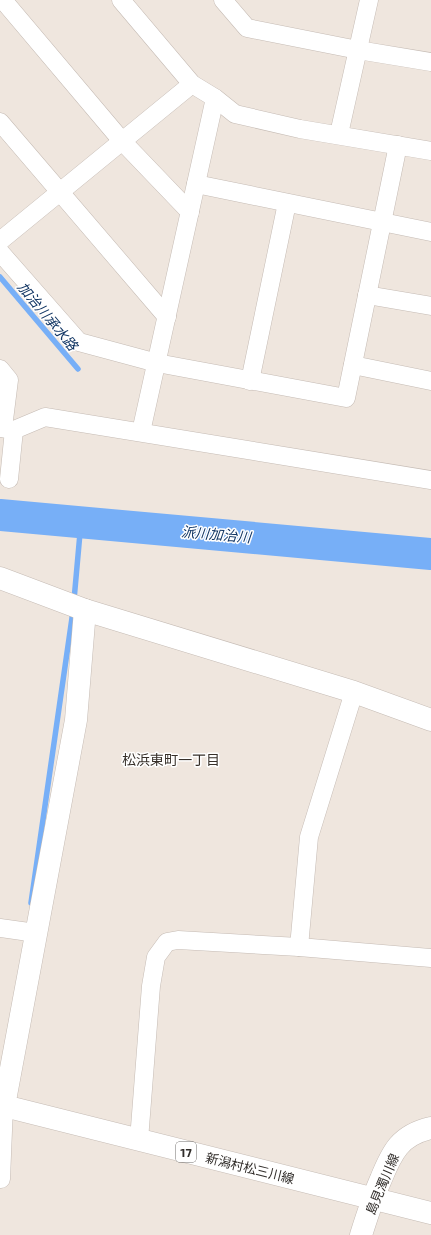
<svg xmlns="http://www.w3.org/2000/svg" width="431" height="1235" viewBox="0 0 431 1235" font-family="'Exo 2','Noto Sans JP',sans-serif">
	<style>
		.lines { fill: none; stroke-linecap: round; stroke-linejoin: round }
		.stream { stroke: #77aff7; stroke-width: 5.5 }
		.river { stroke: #77aff7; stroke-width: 32 }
		.street-casing { stroke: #c5bbb4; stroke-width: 19 }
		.secondary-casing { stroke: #c5bbb4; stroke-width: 23 }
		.primary-casing { stroke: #c5bbb4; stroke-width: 23 }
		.street { stroke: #fff; stroke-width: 18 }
		.secondary { stroke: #fff; stroke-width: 22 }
		.primary { stroke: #fff; stroke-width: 22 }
		.labels { text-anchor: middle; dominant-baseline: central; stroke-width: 3; stroke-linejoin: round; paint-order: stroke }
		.shield { fill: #fff; stroke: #6f6c6a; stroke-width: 1 }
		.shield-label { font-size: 12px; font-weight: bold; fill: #312d2a }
		.street-label { font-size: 13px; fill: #312d2a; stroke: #fff }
		.water-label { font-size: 14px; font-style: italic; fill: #123664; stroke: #fff }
		.neighbourhood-label { font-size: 14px; fill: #37302a; stroke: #fff }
	</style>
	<rect width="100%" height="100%" fill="#efe6de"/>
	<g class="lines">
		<g class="stream">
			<polyline points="0,277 78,369"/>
			<polyline points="74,600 81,522"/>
			<polyline points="31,903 73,611"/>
		</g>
		<polyline class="river" points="0,515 431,554"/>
		<defs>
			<g id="street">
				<polyline points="3,0 122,141 190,212"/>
				<polyline points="121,0 192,84 215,98 235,114 300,129 431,151"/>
				<polyline points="223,0 247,28 358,50 431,62"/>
				<polyline points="0,122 167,317"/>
				<polyline points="339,134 369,0"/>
				<polyline points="196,184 431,232"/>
				<polyline points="0,241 192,84"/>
				<polyline points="0,252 79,342 157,363 346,398 398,145"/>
				<polyline points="367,295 431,306"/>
				<polyline points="353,365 431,381"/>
				<polyline points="0,369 9,380 3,428"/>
				<polyline points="250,381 287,203"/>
				<polyline points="0,428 14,430 45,417 431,480"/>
				<polyline points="141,432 215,98"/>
				<polyline points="9,479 14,430"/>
				<polyline points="0,928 36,933"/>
				<polyline points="299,947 309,837 354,692"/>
				<polyline points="139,1140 151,986 156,957 167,942 178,940 299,947 431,958"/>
				<polyline points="0,1179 1,1179 4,1106"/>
			</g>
			<g id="secondary">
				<polyline points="0,578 85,610 354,692 431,720"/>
				<polyline points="4,1106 76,720 85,610"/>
				<path d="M361,1235C367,1216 373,1197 381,1179C392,1152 400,1135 431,1128"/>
			</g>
			<polyline id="primary" points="0,1105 431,1213"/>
		</defs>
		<use href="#street" class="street-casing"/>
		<use href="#secondary" class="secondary-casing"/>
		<use href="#primary" class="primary-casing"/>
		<use href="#street" class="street"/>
		<use href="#secondary" class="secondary"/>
		<use href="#primary" class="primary"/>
	</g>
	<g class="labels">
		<rect class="shield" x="176" y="1142" width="20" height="20" rx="3"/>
		<g class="shield-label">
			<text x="186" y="1152">17</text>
		</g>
		<g class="street-label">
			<text transform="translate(250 1168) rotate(14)">新潟村松三川線</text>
			<text transform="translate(382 1184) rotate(-67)">島見濁川線</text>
		</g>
		<g class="water-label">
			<text transform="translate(48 316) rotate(50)">加治川承水路</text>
			<text transform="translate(216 534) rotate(5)">派川加治川</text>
		</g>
		<g class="neighbourhood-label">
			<text x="171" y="759">松浜東町一丁目</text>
		</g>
	</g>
</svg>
